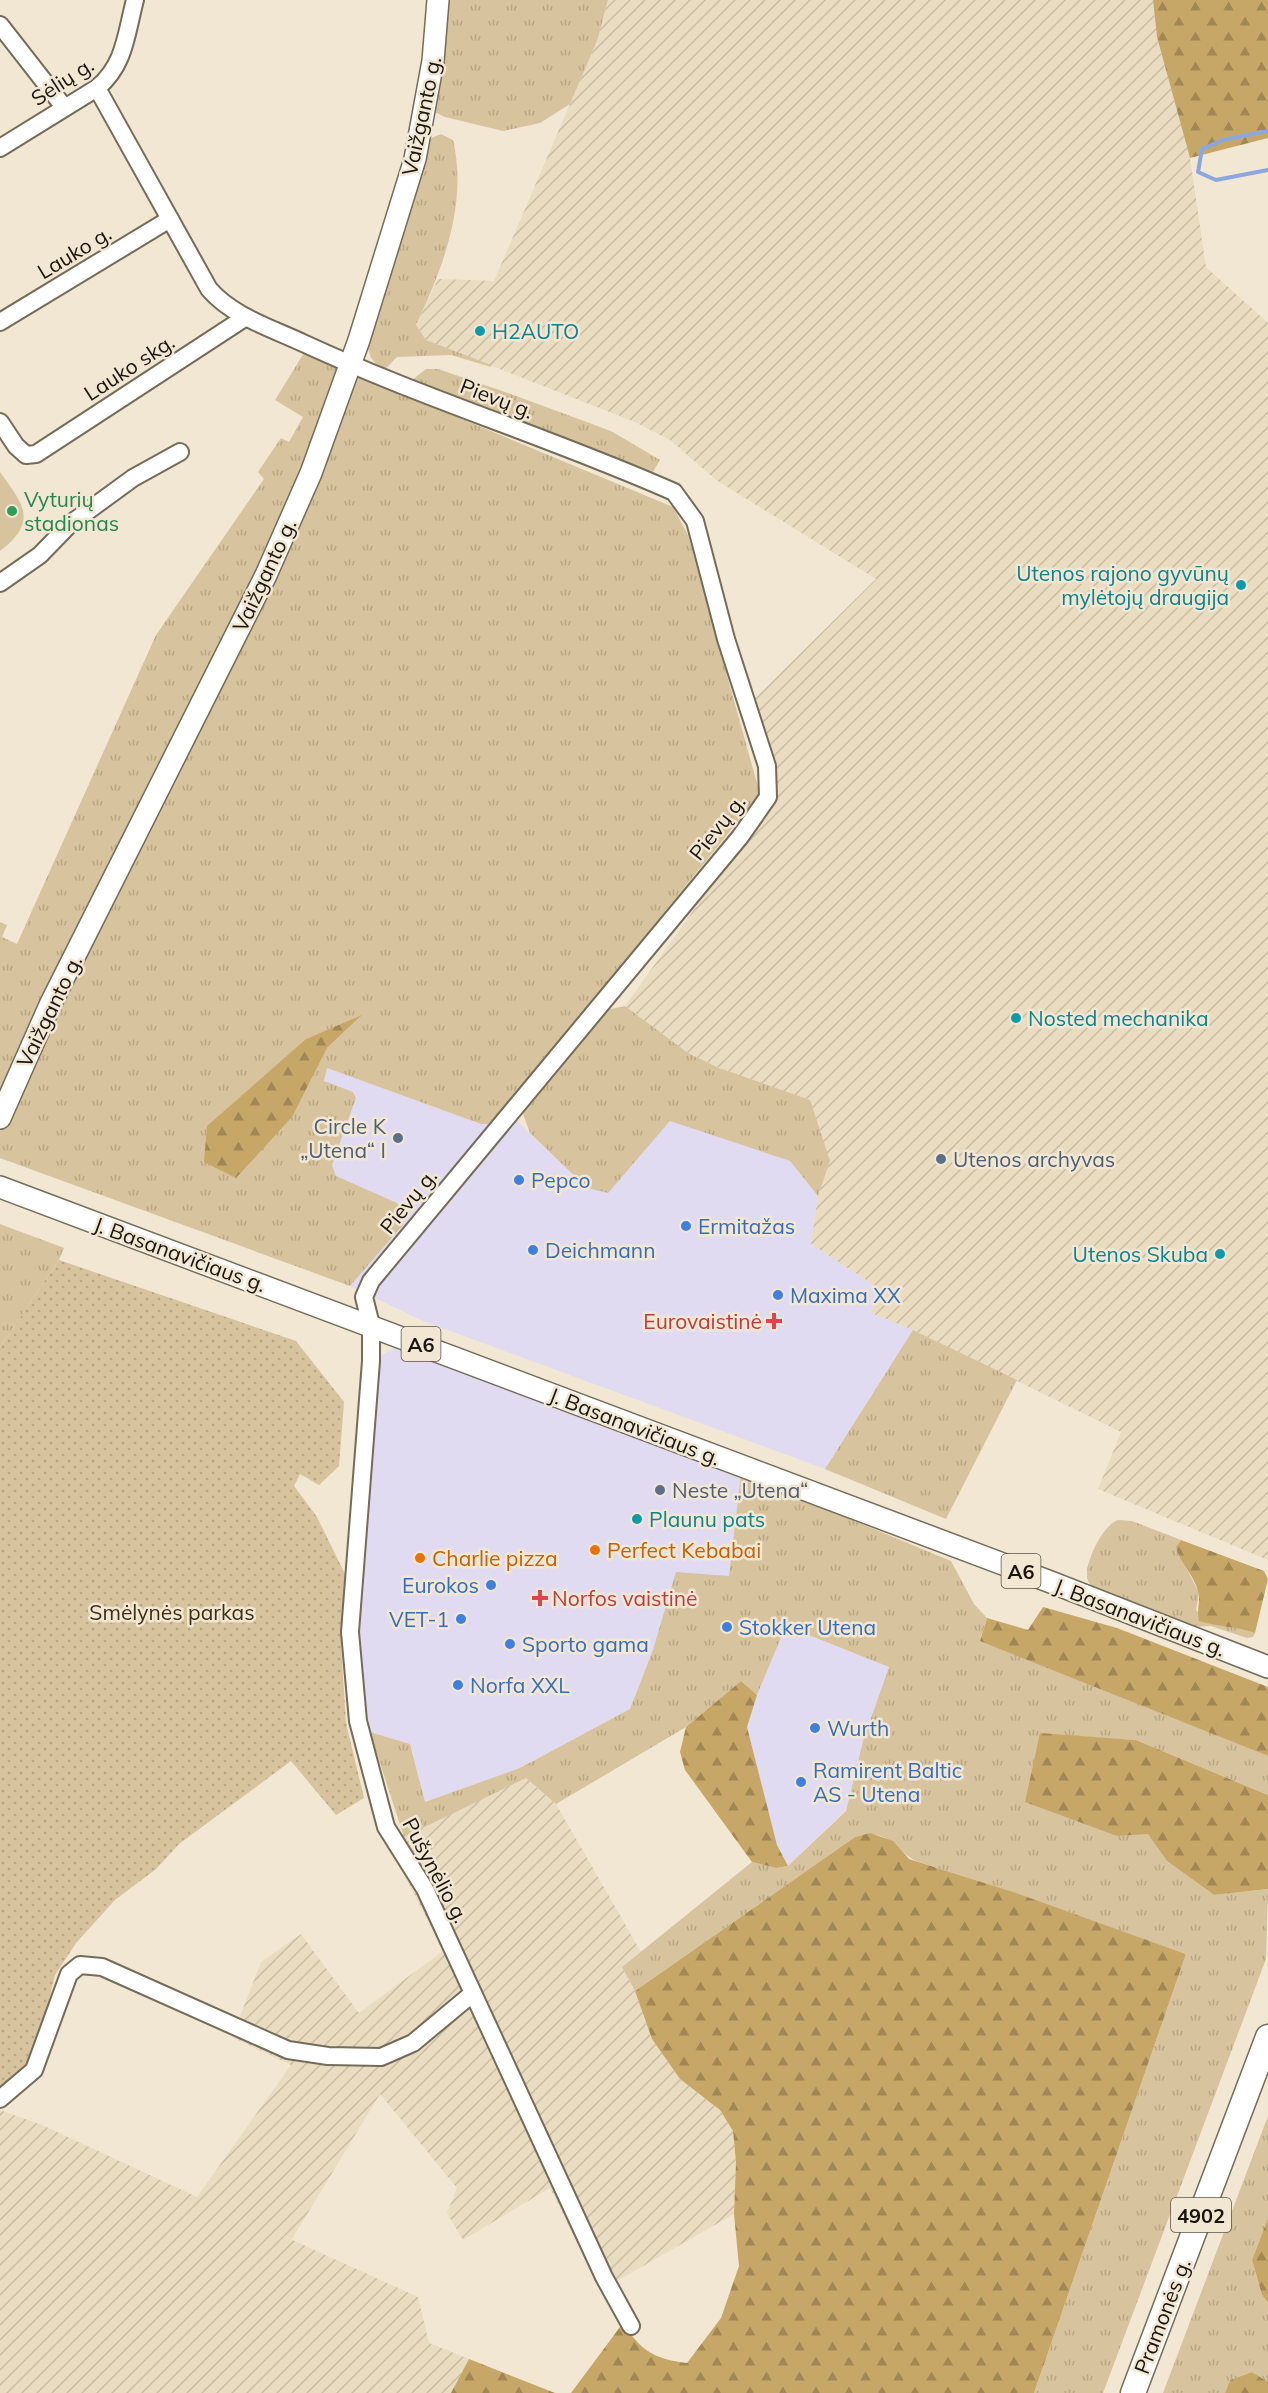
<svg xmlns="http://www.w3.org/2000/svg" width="1268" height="2393" viewBox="0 0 1268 2393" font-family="Mulish,sans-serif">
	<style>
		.commercial { fill: #e1dbf1 }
		.industrial { fill: url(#industrial-furrows) }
		.grass { fill: url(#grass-tufts); fill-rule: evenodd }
		.forest { fill: url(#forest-firs) }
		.park { fill: url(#park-dots) }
		.pitch { fill: #d7c39d }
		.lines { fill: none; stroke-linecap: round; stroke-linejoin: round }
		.stream { stroke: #8ba7e1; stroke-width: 4 }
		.minor-casing { stroke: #746b59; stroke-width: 20 }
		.major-casing { stroke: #746b59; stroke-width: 24 }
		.highway-casing { stroke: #746b59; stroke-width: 27 }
		.minor { stroke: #fff; stroke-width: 16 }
		.major { stroke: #fff; stroke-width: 21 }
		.highway { stroke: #fff; stroke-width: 24 }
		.culture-dot { fill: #0f9aa8; stroke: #f2e7d3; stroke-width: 2 }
		.leisure-dot { fill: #2e9e5b; stroke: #f2e7d3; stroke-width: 2 }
		.service-dot { fill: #5c6f8a; stroke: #f2e7d3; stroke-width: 2 }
		.shop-dot { fill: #3f7fe0; stroke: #f2e7d3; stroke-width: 2 }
		.health-dot { fill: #e0444e; stroke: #f2e7d3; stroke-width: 2 }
		.food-dot { fill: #e8710a; stroke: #f2e7d3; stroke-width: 2 }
		.labels { text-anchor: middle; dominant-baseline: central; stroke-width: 5; stroke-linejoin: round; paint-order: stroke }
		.shield { fill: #f2e7d3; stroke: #5a5449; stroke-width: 1.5 }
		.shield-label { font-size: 20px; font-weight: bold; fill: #19150e }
		.street-label { font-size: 21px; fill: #19150e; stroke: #f2e7d3 }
		.culture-label { font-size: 21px; fill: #0d838f; stroke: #f2e7d3; text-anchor: start }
		.leisure-label { font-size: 21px; fill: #27864d; stroke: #f2e7d3; text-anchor: start }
		.service-label { font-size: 21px; fill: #4e5e75; stroke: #f2e7d3; text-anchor: start }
		.shop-label { font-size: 21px; fill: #366cbe; stroke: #f2e7d3; text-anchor: start }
		.health-label { font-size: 21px; fill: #be3a42; stroke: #f2e7d3; text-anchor: end }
		.food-label { font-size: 21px; fill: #c56008; stroke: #f2e7d3; text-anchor: start }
		.park-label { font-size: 21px; fill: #3c2e12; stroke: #f2e7d3 }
	</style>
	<defs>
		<pattern id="industrial-furrows" width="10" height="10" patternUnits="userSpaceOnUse" patternTransform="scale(1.5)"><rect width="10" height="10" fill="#eadcc1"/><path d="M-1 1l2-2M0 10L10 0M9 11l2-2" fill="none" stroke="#c8bca5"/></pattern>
		<pattern id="grass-tufts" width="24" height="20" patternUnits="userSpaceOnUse" patternTransform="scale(1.5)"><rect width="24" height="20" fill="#d7c39d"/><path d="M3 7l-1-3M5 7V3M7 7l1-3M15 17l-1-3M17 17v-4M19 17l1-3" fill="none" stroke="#b8a786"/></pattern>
		<pattern id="forest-firs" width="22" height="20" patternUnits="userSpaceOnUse" patternTransform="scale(1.5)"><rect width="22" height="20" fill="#c7a768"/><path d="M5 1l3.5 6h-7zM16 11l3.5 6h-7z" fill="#a18754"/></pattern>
		<pattern id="park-dots" width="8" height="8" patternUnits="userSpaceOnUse" patternTransform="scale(1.5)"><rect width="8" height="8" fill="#d7c39d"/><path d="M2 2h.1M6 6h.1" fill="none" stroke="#b8a786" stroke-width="1.8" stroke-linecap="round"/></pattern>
	</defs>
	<rect width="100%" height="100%" fill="#f2e7d3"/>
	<g class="commercial">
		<polygon points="327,1068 481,1124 505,1109 587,1188 656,1136 670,1120 790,1161 818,1196 811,1244 880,1289 872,1313 913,1330 825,1469 423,1321 350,1286 403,1225 336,1176 332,1165 356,1098 324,1081"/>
		<polygon points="396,1347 741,1474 729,1576 653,1650 630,1709 520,1768 425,1802 410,1744 370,1732 359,1646 357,1605 377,1367 382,1355"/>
		<polygon points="786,1626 889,1667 863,1741 846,1810 788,1866 777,1845 747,1727 757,1695"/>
	</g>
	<g class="industrial">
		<polygon points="608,0 1153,0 1157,37 1190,158 1206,267 1268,323 1268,1560 1098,1489 1121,1432 913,1330 871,1313 880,1289 811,1244 818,1196 830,1161 719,1068 688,1053 625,1006 771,802 754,699 876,579 716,480 670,440 635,422 426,340 416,325 438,279 494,281 597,41"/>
		<polygon points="526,1778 556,1804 641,1952 622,1967 635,1991 652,2039 680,2079 720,2110 733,2131 736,2162 734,2214 601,2290 550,2188 463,2240 447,2213 457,2188 380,2094 292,2239 275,2232 418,2297 429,2343 469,2359 451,2393 0,2393 0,2110 42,2125 197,2197 291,2065 232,2037 261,1962 301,1934 359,2013 443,1951 405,1876 385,1844"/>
	</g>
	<g class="grass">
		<polygon points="444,0 608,0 597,41 570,104 540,123 503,131 445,117 432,111"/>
		<path d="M441,134L453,140C468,203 443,268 416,325L426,340L491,365V367L451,355L397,357L383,371L371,358L367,345L429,139Z"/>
		<path d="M304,353L673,507L688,535L760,794L505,1109L489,1124H481L327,1068L324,1081L353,1092L356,1098L332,1165L336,1176L397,1203L402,1211L403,1225L350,1286L0,1158V922L7,925L2,937L17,944L156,635L264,479L258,472L281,438L289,442L303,417L275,400ZM360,1017L327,1048L306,1039Z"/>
		<polygon points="426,369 438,369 505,392 611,431 660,460 650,477 408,383"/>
		<polygon points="625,1006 688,1053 719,1068 810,1100 830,1161 818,1196 790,1161 670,1121 608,1193 587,1188 530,1133 522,1111 606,1010"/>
		<polygon points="0,1224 64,1248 59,1260 0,1347"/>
		<polygon points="913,1330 1017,1380 946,1519 825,1469"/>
		<path d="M741,1474L951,1561L974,1604L987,1618L980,1640L1268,1756V1795L1136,1740L1040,1734L1117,1836L1148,1833L1167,1861L1214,1895L1268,1889L1266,1959L1103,2393H1034L1186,1954C1098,1923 1011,1891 922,1863C893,1854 893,1826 855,1837L635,1991L622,1967L752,1862L776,1868L788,1866L846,1811L863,1741L889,1667L786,1626L757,1695L741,1681L686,1727L556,1804L526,1778L404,1837L370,1732L410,1744L425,1802L520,1768L630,1709L653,1650L676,1572L729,1576Z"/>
		<path d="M1118,1520L1132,1521L1181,1540L1176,1547L1199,1593L1196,1610L1207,1623L1233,1625L1255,1633L1253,1637L1247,1638L1211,1626L1189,1627L1093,1588C1091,1585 1087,1581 1087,1576C1086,1560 1103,1525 1118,1520Z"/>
		<polygon points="1268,2116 1268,2218 1252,2260 1262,2295 1268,2303 1268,2382 1252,2372 1230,2380 1225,2393 1163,2393"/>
	</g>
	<g class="forest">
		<polygon points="1153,0 1268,0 1268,138 1190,158 1157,37"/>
		<polygon points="362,1015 327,1048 292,1117 236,1178 204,1162 207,1126 306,1039"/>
		<path d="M1181,1540L1264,1571L1268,1579L1255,1633C1235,1626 1219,1627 1199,1621C1196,1610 1201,1601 1198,1591C1194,1575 1180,1563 1176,1547Z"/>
		<polygon points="1043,1607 1117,1628 1268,1687 1268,1756 980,1641 987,1618 1028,1630"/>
		<polygon points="741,1681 757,1695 747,1727 777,1845 788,1866 776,1868 752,1862 685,1770 680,1752 686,1727"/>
		<polygon points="1040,1733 1136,1740 1268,1795 1268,1889 1214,1895 1167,1861 1148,1834 1117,1836 1025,1802"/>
		<path d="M870,1833L893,1841L909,1859L1016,1893L1186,1954L1034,2393H571L623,2323C641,2351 654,2359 687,2363L721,2318L739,2266L734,2214L736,2162L733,2131L720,2110L680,2079L652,2039L635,1991L855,1837Z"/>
		<polygon points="1268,2218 1268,2303 1262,2295 1252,2260"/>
		<polygon points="469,2359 555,2393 451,2393"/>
		<polygon points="1252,2372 1268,2382 1268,2393 1225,2393 1230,2380"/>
	</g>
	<polygon class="park" points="59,1260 296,1341 344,1402 339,1466 319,1485 300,1474 294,1486 317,1517 346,1576 341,1645 346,1723 364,1798 336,1815 291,1761 179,1844 156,1869 115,1900 76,1943 55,1975 39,2041 23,2071 0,2088 0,1347"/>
	<path class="pitch" d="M0,472C23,504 39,521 0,551Z"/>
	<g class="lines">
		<polyline class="stream" points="1268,131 1223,140 1202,149 1198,172 1216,180 1268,170"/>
		<defs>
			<g id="minor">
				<polyline points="0,25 64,107"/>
				<path d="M97,88L209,289C232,316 271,328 303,343C424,399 552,438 674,492L695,521L726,639L767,766L768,797L740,837L371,1281L364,1297L371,1325V1361L350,1632L358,1721L386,1827L425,1889L604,2277L631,2326"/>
				<path d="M0,148L97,88C125,65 126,34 135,0"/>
				<polyline points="0,322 170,219"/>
				<polyline points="0,422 16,446 26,455 36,454 246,317"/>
				<polyline points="0,583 40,555 70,524 133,478 180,452"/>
				<polyline points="0,2099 34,2070 69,1974 80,1965 102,1967 288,2050 328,2056 381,2057 413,2043 472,1994"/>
			</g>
			<g id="major">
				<polyline points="0,1118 50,1005 266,575 311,473 359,340 415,159 433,61 438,0"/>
				<polyline points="0,1187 1048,1581 1268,1667"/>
			</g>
			<polyline id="highway" points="1133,2393 1268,2037"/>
		</defs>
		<use href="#minor" class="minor-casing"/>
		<use href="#major" class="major-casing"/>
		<use href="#highway" class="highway-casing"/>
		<use href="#minor" class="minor"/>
		<use href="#major" class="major"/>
		<use href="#highway" class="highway"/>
	</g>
	<g class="culture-dot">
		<circle cx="480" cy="331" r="6"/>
		<circle cx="1241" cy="585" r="6"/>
		<circle cx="1016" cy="1018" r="6"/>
		<circle cx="1220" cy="1254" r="6"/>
		<circle cx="637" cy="1519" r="6"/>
	</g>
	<circle class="leisure-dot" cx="12" cy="511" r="6"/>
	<g class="service-dot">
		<circle cx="398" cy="1138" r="6"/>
		<circle cx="941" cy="1159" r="6"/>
		<circle cx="660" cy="1490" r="6"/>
	</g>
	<g class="shop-dot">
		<circle cx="519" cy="1180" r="6"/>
		<circle cx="686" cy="1226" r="6"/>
		<circle cx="533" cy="1250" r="6"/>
		<circle cx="778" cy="1295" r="6"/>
		<circle cx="491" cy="1585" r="6"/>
		<circle cx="461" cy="1619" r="6"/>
		<circle cx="727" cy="1627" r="6"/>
		<circle cx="510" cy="1644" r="6"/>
		<circle cx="458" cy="1685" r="6"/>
		<circle cx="815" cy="1728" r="6"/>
		<circle cx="801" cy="1782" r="6"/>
	</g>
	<g class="health-dot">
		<path d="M771 1312h6v6h6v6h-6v6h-6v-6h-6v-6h6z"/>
		<path d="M537 1589h6v6h6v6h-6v6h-6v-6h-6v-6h6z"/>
	</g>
	<g class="food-dot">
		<circle cx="595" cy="1550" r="6"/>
		<circle cx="420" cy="1558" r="6"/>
	</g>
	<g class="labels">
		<g class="shield">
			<rect x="401.5" y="1327" width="39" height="34" rx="4.5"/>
			<rect x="1001.5" y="1554" width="39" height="34" rx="4.5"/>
			<rect x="1171" y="2198" width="60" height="34" rx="4.5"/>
		</g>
		<g class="shield-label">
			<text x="421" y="1344">A6</text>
			<text x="1021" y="1571">A6</text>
			<text x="1201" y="2215">4902</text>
		</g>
		<g class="street-label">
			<text transform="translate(62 81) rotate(-33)">Sėlių g.</text>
			<text transform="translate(421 116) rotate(-78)">Vaižganto g.</text>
			<text transform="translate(74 252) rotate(-31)">Lauko g.</text>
			<text transform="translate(129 367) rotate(-33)">Lauko skg.</text>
			<text transform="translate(497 398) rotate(21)">Pievų g.</text>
			<text transform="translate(264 575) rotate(-65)">Vaižganto g.</text>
			<text transform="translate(717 827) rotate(-52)">Pievų g.</text>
			<text transform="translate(49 1011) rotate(-64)">Vaižganto g.</text>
			<text transform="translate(408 1201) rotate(-51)">Pievų g.</text>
			<text transform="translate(180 1254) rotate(20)">J. Basanavičiaus g.</text>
			<text transform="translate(635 1426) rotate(21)">J. Basanavičiaus g.</text>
			<text transform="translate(1140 1617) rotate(21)">J. Basanavičiaus g.</text>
			<text transform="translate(436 1870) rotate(62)">Pušynėlio g.</text>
			<text transform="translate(1162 2316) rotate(-69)">Pramonės g.</text>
		</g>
		<g class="culture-label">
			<text x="492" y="331">H2AUTO</text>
			<text x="1229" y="573" text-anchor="end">Utenos rajono gyvūnų<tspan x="1229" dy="24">mylėtojų draugija</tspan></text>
			<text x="1028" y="1018">Nosted mechanika</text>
			<text x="1208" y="1254" text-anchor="end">Utenos Skuba</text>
			<text x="649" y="1519">Plaunu pats</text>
		</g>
		<g class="leisure-label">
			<text x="24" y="499">Vyturių<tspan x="24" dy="24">stadionas</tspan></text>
		</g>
		<g class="service-label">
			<text x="386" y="1126" text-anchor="end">Circle K<tspan x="386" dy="24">„Utena“ I</tspan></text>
			<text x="953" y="1159">Utenos archyvas</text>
			<text x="672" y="1490">Neste „Utena“</text>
		</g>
		<g class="shop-label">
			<text x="531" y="1180">Pepco</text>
			<text x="698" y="1226">Ermitažas</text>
			<text x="545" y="1250">Deichmann</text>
			<text x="790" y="1295">Maxima XX</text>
			<text x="479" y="1585" text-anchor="end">Eurokos</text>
			<text x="449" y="1619" text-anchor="end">VET-1</text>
			<text x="739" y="1627">Stokker Utena</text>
			<text x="522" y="1644">Sporto gama</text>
			<text x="470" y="1685">Norfa XXL</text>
			<text x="827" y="1728">Wurth</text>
			<text x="813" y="1770">Ramirent Baltic<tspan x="813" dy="24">AS - Utena</tspan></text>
		</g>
		<g class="health-label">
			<text x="762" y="1321">Eurovaistinė</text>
			<text x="552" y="1598" text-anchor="start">Norfos vaistinė</text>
		</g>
		<g class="food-label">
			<text x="607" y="1550">Perfect Kebabai</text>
			<text x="432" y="1558">Charlie pizza</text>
		</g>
		<g class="park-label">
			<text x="172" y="1612">Smėlynės parkas</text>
		</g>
	</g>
</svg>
